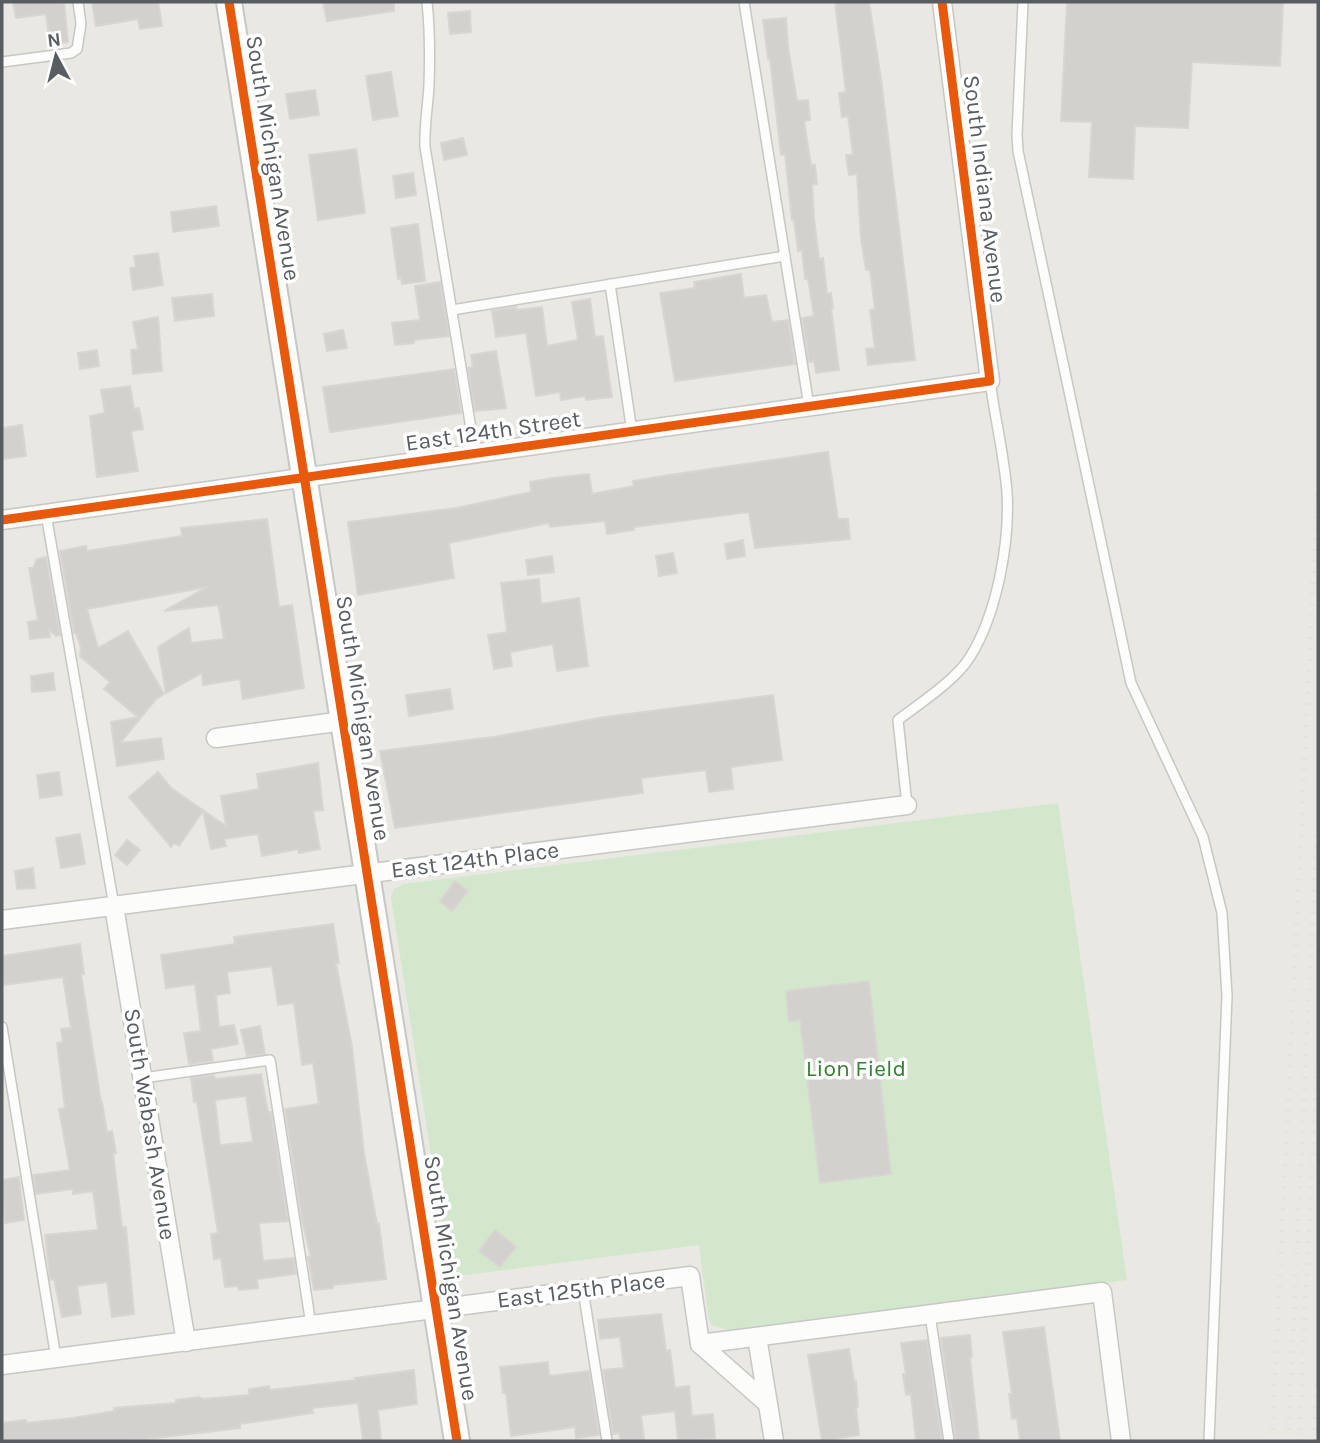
<svg xmlns="http://www.w3.org/2000/svg" width="1320" height="1443" viewBox="0 0 1320 1443" font-family="Karla,sans-serif">
	<style>
		.green { fill: #d2e7cc }
		.building { fill: #d2d1ce; stroke: #d9d6d2; stroke-width: 2; fill-rule: evenodd }
		.lines { fill: none; stroke-linecap: round; stroke-linejoin: round }
		.lane-casing { stroke: #c7c7c6; stroke-width: 12 }
		.street-casing { stroke: #c7c7c6; stroke-width: 21 }
		.secondary-casing { stroke: #c7c7c6; stroke-width: 28 }
		.lane { stroke: #fcfcfb; stroke-width: 9 }
		.street { stroke: #fcfcfb; stroke-width: 18 }
		.secondary { stroke: #fcfcfb; stroke-width: 24 }
		.rail { stroke: #e2e2e1; stroke-width: 5; stroke-dasharray: 2 9; stroke-linecap: butt }
		.cycleway-casing { stroke: #fff; stroke-width: 13 }
		.cycleway { stroke: #e8590c; stroke-width: 9 }
		.labels { text-anchor: middle; dominant-baseline: central; stroke-width: 7; stroke-linejoin: round; paint-order: stroke }
		.street-label { font-size: 23px; fill: #585d62; stroke: #fff }
		.park-label { font-size: 23px; fill: #32822f; stroke: #fff }
	</style>
	<rect width="100%" height="100%" fill="#eae8e2"/>
	<polygon class="green" points="1058,803 1127,1280 728,1330 712,1325 709,1320 699,1245 450,1277 391,897 394,889 404,884"/>
	<g class="building">
		<polygon points="13,2 64,2 68,42 50,45 46,14 16,18"/>
		<polygon points="92,2 158,2 162,26 140,29 138,19 96,26"/>
		<polygon points="323,2 394,2 394,11 327,21"/>
		<polygon points="835,2 869,2 881,79 915,360 868,365 866,349 875,348 870,310 875,309 870,270 866,270 861,239 857,174 849,175 846,155 853,155 848,116 842,117 839,93 846,92"/>
		<polygon points="1067,2 1283,2 1280,66 1192,62 1188,128 1135,126 1133,179 1089,177 1092,122 1061,121"/>
		<polygon points="470,11 471,32 450,34 448,13"/>
		<polygon points="786,18 788,47 797,101 808,100 810,120 804,121 811,165 815,165 817,184 812,185 814,218 819,259 823,258 827,294 831,293 833,308 831,308 839,370 816,373 814,361 809,362 802,318 814,316 808,279 805,279 802,250 798,251 794,220 792,220 785,154 781,155 770,59 768,59 763,20"/>
		<polygon points="391,72 398,116 373,120 366,76"/>
		<polygon points="315,90 319,115 290,119 286,94"/>
		<polygon points="463,138 467,155 444,160 441,143"/>
		<polygon points="356,149 365,213 318,220 309,155"/>
		<polygon points="413,173 416,195 396,198 393,176"/>
		<polygon points="216,206 219,226 173,232 171,212"/>
		<polygon points="418,224 425,281 402,284 401,278 398,279 391,228"/>
		<polygon points="158,253 163,285 133,290 130,268 136,267 134,256"/>
		<polygon points="741,274 744,298 766,295 772,322 788,320 795,364 675,381 660,293 695,288 694,282"/>
		<polygon points="440,282 449,336 414,340 414,343 395,345 392,323 420,320 415,286"/>
		<polygon points="212,294 214,316 175,321 172,298"/>
		<polygon points="590,299 595,337 603,336 612,397 586,400 585,396 561,400 560,392 536,396 526,333 496,337 492,311 516,307 516,310 542,307 547,346 578,340 572,302"/>
		<polygon points="158,317 162,371 133,374 131,350 138,349 133,322"/>
		<polygon points="343,330 347,348 327,351 324,334"/>
		<polygon points="97,350 99,366 80,369 78,353"/>
		<polygon points="496,351 506,408 475,411 468,368 473,367 471,355"/>
		<polygon points="454,369 461,413 330,432 323,387"/>
		<polygon points="130,386 134,409 139,408 143,429 131,431 138,471 97,477 90,416 105,413 101,390"/>
		<polygon points="22,425 26,456 2,459 2,428"/>
		<polygon points="828,452 838,519 848,519 850,539 755,548 749,512 634,527 634,530 607,534 605,521 550,527 549,523 449,543 454,578 358,595 348,522 456,508 531,492 530,482 552,478 589,474 592,494 634,486 633,481 669,475"/>
		<polygon points="267,519 279,607 292,605 304,688 243,699 240,679 203,685 202,673 166,693 158,647 189,628 191,643 224,639 219,609 223,606 219,607 218,605 164,611 207,587 87,609 98,648 128,631 164,694 156,699 120,743 161,738 164,759 117,766 111,722 138,717 104,689 110,682 80,656 81,648 76,633 74,633 60,551 86,546 87,551 182,536 181,528"/>
		<polygon points="743,540 745,556 727,559 725,544"/>
		<polygon points="673,553 677,573 659,576 656,556"/>
		<polygon points="552,556 554,572 528,575 526,560"/>
		<polygon points="46,557 60,635 56,636 49,630 50,637 30,639 28,622 38,620 29,568 33,568 37,559"/>
		<polygon points="539,579 541,604 579,598 588,666 557,671 553,644 510,652 512,666 494,669 488,635 507,632 501,583"/>
		<polygon points="53,673 55,690 32,692 31,676"/>
		<polygon points="450,689 453,709 409,716 406,695"/>
		<polygon points="773,695 782,760 731,767 733,789 709,792 706,770 641,778 643,793 395,828 380,751 493,737 605,717"/>
		<polygon points="318,763 323,810 313,811 320,849 299,853 298,849 262,856 258,834 224,839 226,846 211,849 203,811 179,846 174,843 171,847 129,797 158,772 171,788 226,826 221,796 259,789 257,774"/>
		<polygon points="59,772 62,795 40,798 37,775"/>
		<polygon points="80,834 85,864 61,868 56,838"/>
		<polygon points="127,840 140,850 127,865 115,855"/>
		<polygon points="33,868 35,888 17,889 15,871"/>
		<polygon points="455,881 468,891 452,911 440,901"/>
		<polygon points="333,924 339,963 336,963 352,1047 364,1153 377,1224 379,1224 386,1279 333,1285 333,1288 314,1290 308,1257 311,1257 302,1220 285,1109 319,1104 313,1063 302,1065 294,1003 278,1005 272,966 227,972 230,993 216,995 219,1027 234,1025 238,1044 211,1049 213,1061 189,1064 184,1033 201,1031 195,984 166,988 161,955 235,944 234,937"/>
		<polygon points="80,944 84,974 81,974 101,1102 102,1102 107,1132 112,1131 116,1153 113,1153 122,1227 126,1227 134,1314 112,1317 107,1282 77,1286 81,1314 62,1317 54,1279 50,1280 49,1269 45,1235 98,1230 93,1191 73,1194 73,1189 36,1194 33,1175 70,1170 59,1109 65,1108 57,1043 63,1042 61,1029 71,1028 63,977 3,985 2,974 2,956"/>
		<polygon points="869,981 891,1174 820,1183 800,1020 789,1022 786,991"/>
		<polygon points="260,1026 265,1054 247,1056 241,1030"/>
		<path d="M261,1074L268,1112H271L288,1221L259,1223L263,1261L294,1258L296,1274L257,1279L258,1288L239,1290L238,1286L225,1287L221,1258L214,1259L211,1234L218,1233L197,1102H194L191,1078L214,1075L215,1079ZM246,1096L253,1142L220,1145L215,1100Z"/>
		<polygon points="19,1177 24,1220 5,1223 2,1180"/>
		<polygon points="495,1230 516,1247 500,1267 479,1251"/>
		<polygon points="661,1314 666,1351 670,1350 675,1388 689,1386 692,1416 713,1414 715,1438 678,1441 675,1411 641,1415 644,1439 621,1441 619,1433 613,1434 603,1370 624,1368 620,1337 600,1339 598,1320"/>
		<polygon points="1044,1327 1060,1441 1020,1441 1017,1418 1012,1419 1009,1394 1012,1394 1003,1332"/>
		<polygon points="970,1335 972,1357 970,1358 979,1441 956,1441 941,1338"/>
		<polygon points="927,1340 942,1441 916,1441 911,1394 906,1395 903,1374 906,1374 901,1343"/>
		<polygon points="849,1349 854,1381 856,1381 858,1407 856,1407 859,1435 822,1441 808,1355"/>
		<polygon points="548,1362 549,1376 589,1371 599,1435 576,1438 575,1427 511,1436 506,1393 503,1393 500,1367"/>
		<polygon points="414,1370 417,1404 378,1410 381,1441 363,1441 358,1403 312,1408 313,1413 240,1424 240,1428 130,1441 2,1441 2,1423 26,1420 26,1423 73,1418 115,1411 114,1408 176,1403 176,1400 199,1397 203,1399 249,1395 249,1389 269,1386 270,1390 356,1380 355,1378"/>
	</g>
	<g class="lines">
		<defs>
			<g id="lane">
				<path d="M427,2C430,30 430,57 429,85C428,106 424,126 425,147L475,453"/>
				<polyline points="744,2 809,406"/>
				<polyline points="1023,2 1017,135 1018,151 1131,683 1203,837 1222,913 1227,996 1209,1441"/>
				<polyline points="2,62 71,53 77,49 81,24 78,2"/>
				<polyline points="610,284 632,432"/>
				<polyline points="452,310 785,256"/>
				<polyline points="46,514 114,906"/>
				<path d="M907,805L898,720C919,704 956,680 970,657C997,614 1010,542 1007,492C1004,455 995,418 990,381"/>
				<polyline points="2,1027 56,1358"/>
				<polyline points="143,1078 270,1060 311,1325"/>
				<polyline points="583,1290 607,1441"/>
				<polyline points="930,1315 949,1441"/>
			</g>
			<g id="street">
				<polyline points="2,520 990,381 942,2"/>
				<polyline points="216,738 344,721"/>
				<polyline points="114,906 186,1342"/>
				<polyline points="2,920 907,805"/>
				<polyline points="757,1337 774,1441"/>
				<polyline points="700,1344 1102,1292 1121,1441"/>
				<polyline points="700,1344 768,1404"/>
				<polyline points="2,1365 690,1276 700,1344"/>
			</g>
			<polyline id="secondary" points="229,2 457,1441"/>
		</defs>
		<use href="#lane" class="lane-casing"/>
		<use href="#street" class="street-casing"/>
		<use href="#secondary" class="secondary-casing"/>
		<use href="#lane" class="lane"/>
		<use href="#street" class="street"/>
		<use href="#secondary" class="secondary"/>
		<g class="rail">
			<polyline points="1272,1441 1318,479"/>
			<polyline points="1288,1441 1318,801"/>
			<polyline points="1299,1441 1318,1041"/>
			<polyline points="1314,1441 1318,1353"/>
		</g>
		<defs>
			<g id="cycleway">
				<polyline points="229,2 457,1441"/>
				<polyline points="2,520 990,381 942,2"/>
			</g>
		</defs>
		<use href="#cycleway" class="cycleway-casing"/>
		<use href="#cycleway" class="cycleway"/>
	</g>
	<g class="labels">
		<g class="street-label">
			<text transform="translate(273 158) rotate(81)">South Michigan Avenue</text>
			<text transform="translate(985 189) rotate(83)">South Indiana Avenue</text>
			<text transform="translate(493 431) rotate(-8)">East 124th Street</text>
			<text transform="translate(363 718) rotate(81)">South Michigan Avenue</text>
			<text transform="translate(475 860) rotate(-7)">East 124th Place</text>
			<text transform="translate(150 1124) rotate(81)">South Wabash Avenue</text>
			<text transform="translate(451 1278) rotate(81)">South Michigan Avenue</text>
			<text transform="translate(581 1290) rotate(-7)">East 125th Place</text>
		</g>
		<g class="park-label">
			<text x="856" y="1068">Lion Field</text>
		</g>
	</g>
	<rect width="1320" height="1443" fill="none" stroke="#585d62" stroke-width="7"/>
	<g transform="translate(56 56) rotate(353)" stroke="#ffffff" stroke-width="5" paint-order="stroke">
	<path d="M0-5L12 26L0 18L-12 26Z" fill="#585d62"/>
	<text y="-10" font-size="19" font-weight="bold" text-anchor="middle" fill="#585d62">N</text>
	</g>
</svg>
